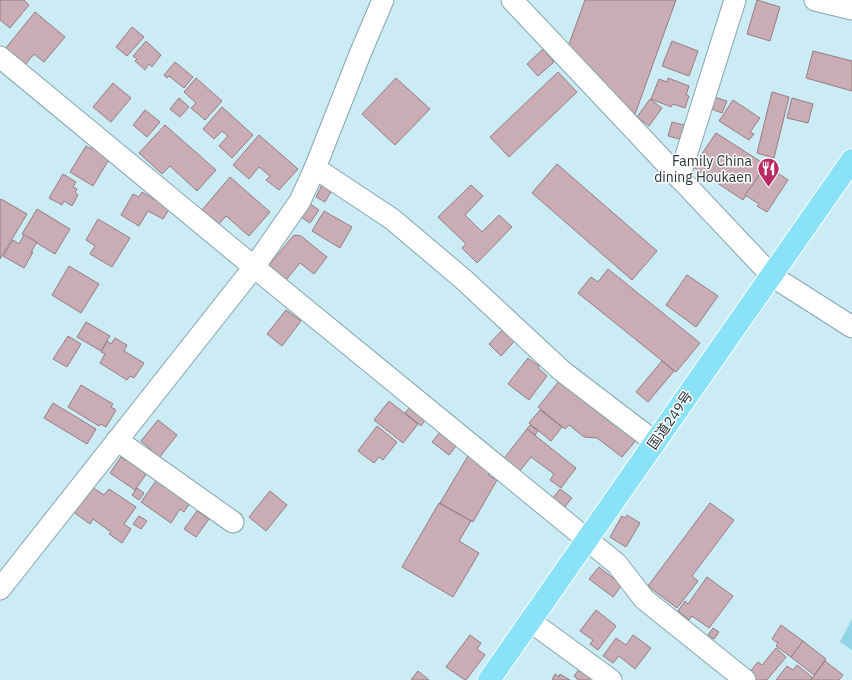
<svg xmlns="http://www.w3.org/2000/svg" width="852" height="680" viewBox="0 0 852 680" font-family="'IBM Plex Sans','Noto Sans JP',sans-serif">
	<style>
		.green { fill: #91d4e6 }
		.building { fill: #caadb4; stroke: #977c82 }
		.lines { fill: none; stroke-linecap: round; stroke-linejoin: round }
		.minor-casing { stroke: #86a5ad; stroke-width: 23 }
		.trunk-casing { stroke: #fff; stroke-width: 24 }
		.minor { stroke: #fff; stroke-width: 21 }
		.trunk { stroke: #8ae2f8; stroke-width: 22 }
		.labels { text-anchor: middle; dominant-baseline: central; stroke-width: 3; stroke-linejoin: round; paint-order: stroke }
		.poi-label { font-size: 14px; fill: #263236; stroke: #fff; text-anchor: end }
		.street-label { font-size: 14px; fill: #263236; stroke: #fff }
	</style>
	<rect width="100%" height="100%" fill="#cbecf5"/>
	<polygon class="green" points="852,619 852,650 840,642"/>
	<g class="building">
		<polygon points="0,0 24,0 29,5 10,28 0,20"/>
		<polygon points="585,0 676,0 634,117 568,47"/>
		<polygon points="757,0 780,7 770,41 747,34"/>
		<polygon points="35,12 65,37 44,62 34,54 25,65 5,49"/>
		<polygon points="132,27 144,37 127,56 116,47"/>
		<polygon points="146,41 161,55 152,67 149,64 145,70 135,61 137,59 133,56"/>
		<polygon points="672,41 698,51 689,76 662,66"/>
		<polygon points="543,49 554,62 538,76 527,64"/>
		<polygon points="813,51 852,61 852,91 806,78"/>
		<polygon points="175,62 193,77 184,88 169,76 167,78 164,75"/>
		<polygon points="558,72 577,92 509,157 490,137"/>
		<polygon points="196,78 222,101 205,120 191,108 196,103 184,92"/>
		<polygon points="396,78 430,109 395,145 362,114"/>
		<polygon points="668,78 689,86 686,95 689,96 685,108 673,104 671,107 651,99 659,79 667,82"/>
		<polygon points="113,83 131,98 111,122 93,107"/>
		<polygon points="772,92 789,97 774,158 757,153"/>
		<polygon points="710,96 727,101 722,113 706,107"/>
		<polygon points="179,98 189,107 180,117 170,109"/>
		<polygon points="792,98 813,104 808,123 787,118"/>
		<polygon points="650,99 662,108 649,126 637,117"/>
		<polygon points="733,100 760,118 750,132 754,134 749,140 719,121"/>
		<polygon points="222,107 253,135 232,158 219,146 228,136 222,131 214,139 203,129"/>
		<polygon points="145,110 160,122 147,137 133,125"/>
		<polygon points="672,122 684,125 680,139 668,136"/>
		<polygon points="165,125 216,170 197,191 170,166 162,174 139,153"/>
		<polygon points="716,133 766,165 743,200 693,167"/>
		<polygon points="259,135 298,169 279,190 266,180 270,176 259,167 249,179 233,165"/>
		<polygon points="93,144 111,156 93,186 70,172 86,146 91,149"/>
		<polygon points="557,164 657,251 632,280 532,193"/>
		<polygon points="765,167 778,175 779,174 788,180 767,212 757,206 759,204 745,195"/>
		<polygon points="63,174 76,182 73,187 77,189 75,192 78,195 72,206 64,201 62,205 49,198"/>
		<polygon points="230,177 270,212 249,236 226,216 219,224 202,210"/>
		<polygon points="323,183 333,188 325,202 316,197"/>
		<polygon points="471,185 483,196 465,215 482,232 499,215 512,227 477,263 462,248 466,244 438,217"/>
		<polygon points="142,192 155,200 156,199 170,208 163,219 148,211 139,226 121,215 133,194 139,197"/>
		<polygon points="1,199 27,214 0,259 0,201"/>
		<polygon points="310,204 319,210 310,223 301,217"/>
		<polygon points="37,209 70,229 55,254 22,234"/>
		<polygon points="324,211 352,227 340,248 312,231"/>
		<polygon points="98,219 130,238 112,267 90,254 95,246 86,240"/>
		<polygon points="24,235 37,242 31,252 33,252 24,268 3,256 13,240 19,244"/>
		<polygon points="294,235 301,236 327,257 314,274 300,263 286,280 269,265"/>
		<polygon points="69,266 99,284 81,313 52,295"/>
		<polygon points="608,269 700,343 676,372 578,293 591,277 598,282"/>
		<polygon points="687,275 718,296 696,327 666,305"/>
		<polygon points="286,310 301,321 282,346 267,334"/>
		<polygon points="86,322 110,336 101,351 77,337"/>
		<polygon points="506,326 518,337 501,356 489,344"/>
		<polygon points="68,336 81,344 67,367 53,359"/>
		<polygon points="115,338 127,345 124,351 144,363 134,378 130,376 127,380 100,363 105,354 101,352 107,341 111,344"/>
		<polygon points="528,358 539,366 538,368 547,376 529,400 508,384"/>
		<polygon points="662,361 674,371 648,402 636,392"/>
		<polygon points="560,380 600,413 602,410 637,439 622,457 597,438 584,437 569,425 565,429 538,407"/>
		<polygon points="81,385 113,404 111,407 116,410 106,427 100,424 99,426 68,407"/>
		<polygon points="389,401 418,424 403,443 374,420"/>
		<polygon points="53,403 96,429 87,444 44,418"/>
		<polygon points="410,407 426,419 421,426 405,413"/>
		<polygon points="540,410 562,427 551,441 529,423"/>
		<polygon points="158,420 177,435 159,458 150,450 151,449 141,441"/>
		<polygon points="530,425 538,431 535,435 527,429"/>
		<polygon points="377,426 397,442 383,460 379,457 374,463 358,451"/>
		<polygon points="527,429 576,468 561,488 550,480 554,474 531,457 518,473 502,461"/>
		<polygon points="441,431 457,445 449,455 432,442"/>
		<polygon points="129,456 149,470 135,490 110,473 121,457 126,461"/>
		<polygon points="468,456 491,470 488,475 497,480 473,522 440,503"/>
		<polygon points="156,481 165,487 168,483 192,500 184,512 180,509 171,523 141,502"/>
		<polygon points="89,485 104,495 109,489 136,507 124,524 131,529 122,543 109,534 111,532 93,519 90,524 72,511"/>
		<polygon points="137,488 144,493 139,500 132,495"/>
		<polygon points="560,489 572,498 564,508 552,499"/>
		<polygon points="270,491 287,505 266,531 249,517"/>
		<polygon points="439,503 471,521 459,541 479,553 453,597 402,567"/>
		<polygon points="710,503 734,520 692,576 698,581 677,608 648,586"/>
		<polygon points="197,511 209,519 196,537 184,529"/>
		<polygon points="627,515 640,523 626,547 610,537 622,516 625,518"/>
		<polygon points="139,516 147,521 141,529 133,524"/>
		<polygon points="599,567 622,585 613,597 589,579"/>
		<polygon points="707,577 733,596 709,628 692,616 689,620 678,611 685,601 688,604"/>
		<polygon points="596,610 616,626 598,650 590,644 593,640 580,631"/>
		<polygon points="781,625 803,641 791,657 776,646 778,643 772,639"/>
		<polygon points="713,628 719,632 714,639 708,635"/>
		<polygon points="470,635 481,643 477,649 485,655 466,680 465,680 446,667"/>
		<polygon points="633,635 651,648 635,669 619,656 613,663 603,656 616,638 626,645"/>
		<polygon points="803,641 826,659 814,675 791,657"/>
		<polygon points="776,648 786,657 767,680 754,680 748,674 758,662 762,665"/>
		<polygon points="825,661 843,675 839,680 811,680"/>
		<polygon points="797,665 812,677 810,680 776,680 787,666 793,670"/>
		<polygon points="580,668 591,676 589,680 578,680 574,676"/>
		<polygon points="418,671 429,680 411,680"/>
		<polygon points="555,674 559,677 560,674 570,680 552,680"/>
	</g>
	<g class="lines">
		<defs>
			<g id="minor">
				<polyline points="512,0 772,276 852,327"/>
				<polyline points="815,0 852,9"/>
				<polyline points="0,57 254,267 617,564 644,599 745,680"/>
				<polyline points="315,168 392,219 463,279 562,371 655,442"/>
				<polyline points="679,178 735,0"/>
				<polyline points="117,440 233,522"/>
				<polyline points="0,589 254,267 300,201 315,168 360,54 383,0"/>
				<polyline points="530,621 611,680"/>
			</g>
			<polyline id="trunk" points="489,680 852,160"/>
		</defs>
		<use href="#minor" class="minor-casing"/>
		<use href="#trunk" class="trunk-casing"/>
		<use href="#minor" class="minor"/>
		<use href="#trunk" class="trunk"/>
	</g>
	<defs>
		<symbol id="restaurant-pin" viewBox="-11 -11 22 30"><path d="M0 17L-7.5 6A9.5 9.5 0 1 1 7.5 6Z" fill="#b82c63" stroke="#fff"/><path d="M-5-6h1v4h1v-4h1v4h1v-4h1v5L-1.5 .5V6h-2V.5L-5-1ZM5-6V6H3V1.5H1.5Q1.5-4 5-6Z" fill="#fff"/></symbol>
	</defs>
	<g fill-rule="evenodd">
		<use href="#restaurant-pin" x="756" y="156" width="25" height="34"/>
	</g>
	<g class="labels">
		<g class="poi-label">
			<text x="752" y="161">Family China<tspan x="752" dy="16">dining Houkaen</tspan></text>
		</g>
		<g class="street-label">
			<text transform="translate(670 420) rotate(-55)">国道249号</text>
		</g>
	</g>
</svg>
